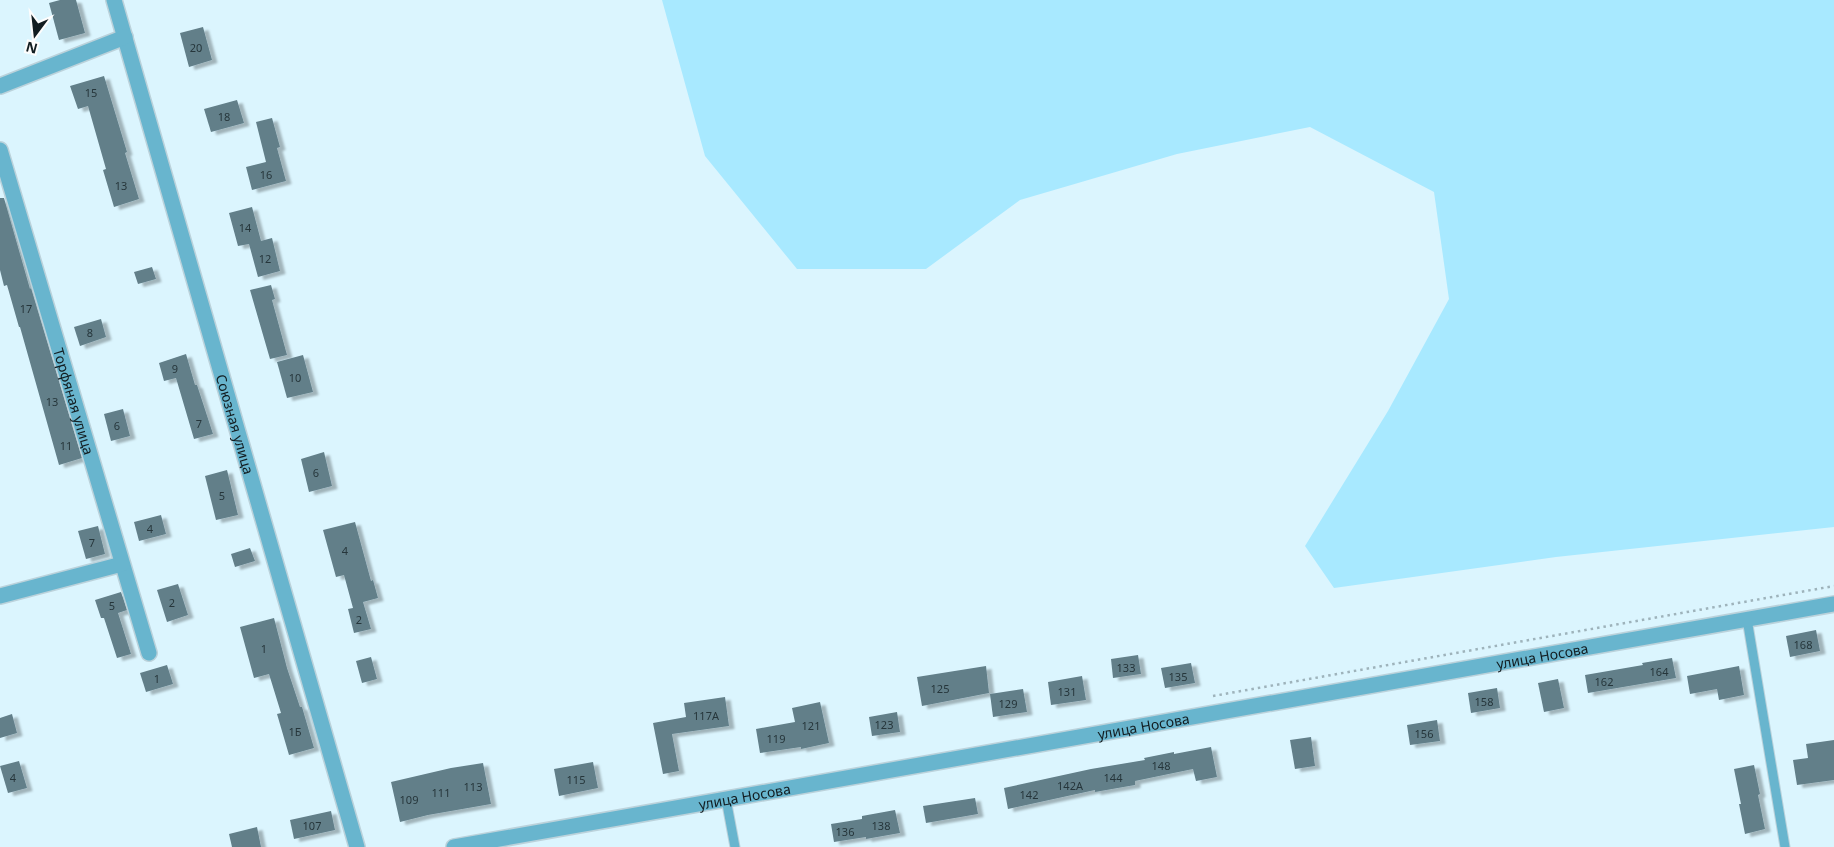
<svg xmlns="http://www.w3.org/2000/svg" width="1834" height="847" viewBox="0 0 1834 847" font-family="'Noto Sans',sans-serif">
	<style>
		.green { fill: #a8e9ff }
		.building { fill: #627f89; filter: url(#shadow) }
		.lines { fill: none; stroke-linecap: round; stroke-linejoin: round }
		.lane-casing { stroke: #bbd2db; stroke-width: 11 }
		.street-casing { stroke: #bbd2db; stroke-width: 18 }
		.path { stroke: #9eb3bb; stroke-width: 2.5; stroke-dasharray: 2.5 4; stroke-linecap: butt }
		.lane { stroke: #68b5ce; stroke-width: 9 }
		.street { stroke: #68b5ce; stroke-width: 15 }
		.labels { text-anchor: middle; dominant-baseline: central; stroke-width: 4; stroke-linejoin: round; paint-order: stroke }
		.number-label { font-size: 11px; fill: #26363b }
		.street-label { font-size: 14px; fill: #121d21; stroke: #fdfdfd }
	</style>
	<defs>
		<filter id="shadow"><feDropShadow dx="5.5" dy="3" stdDeviation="1" flood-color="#0004"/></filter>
	</defs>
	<rect width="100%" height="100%" fill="#dbf5fe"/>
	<polygon class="green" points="662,0 1834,0 1834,527 1556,557 1334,588 1305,546 1388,411 1449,299 1434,192 1310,127 1177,154 1020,200 926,269 797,269 705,156"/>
	<g class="building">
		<polygon points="60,0 76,0 85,33 59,40 49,3"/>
		<polygon points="203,27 212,60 189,67 180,33"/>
		<polygon points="104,76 127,152 125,153 139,199 114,207 103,170 106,169 88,106 78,109 70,86"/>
		<polygon points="237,100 244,123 211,132 204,109"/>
		<polygon points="272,118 280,147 277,148 286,181 252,190 246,167 266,162 256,122"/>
		<polygon points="0,198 4,198 30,289 31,288 82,458 59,465 20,327 19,327 7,285 4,286 0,270"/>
		<polygon points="252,207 261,241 272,238 280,271 258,277 249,244 238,246 229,213"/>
		<polygon points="152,267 156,279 138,284 134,272"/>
		<polygon points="271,285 275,299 272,300 287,355 270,359 250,290"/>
		<polygon points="101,319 106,337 80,346 74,327"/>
		<polygon points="186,354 195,385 197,385 213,434 194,439 176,378 164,381 159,363"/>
		<polygon points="303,355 313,392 287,398 277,362"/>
		<polygon points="123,409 130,436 111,441 104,414"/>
		<polygon points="324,452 332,486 309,492 301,459"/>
		<polygon points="227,470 238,515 216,520 205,476"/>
		<polygon points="161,515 166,534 139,541 134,522"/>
		<polygon points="355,522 371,581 373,580 378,598 363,602 371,629 354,633 348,609 353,608 344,575 336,577 323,530"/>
		<polygon points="98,526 105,554 86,559 78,531"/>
		<polygon points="250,548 255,561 235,567 231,554"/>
		<polygon points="178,584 188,615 167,622 157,590"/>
		<polygon points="121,592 127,610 118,613 131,654 117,658 104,618 101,618 95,600"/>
		<polygon points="274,618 287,668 300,707 302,707 314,748 289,755 277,714 281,713 269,674 254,678 240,627"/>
		<polygon points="1816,630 1820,651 1790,657 1786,636"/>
		<polygon points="1138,655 1141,674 1113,678 1111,659"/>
		<polygon points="371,657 377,679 362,683 356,661"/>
		<polygon points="1672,658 1676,678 1588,693 1585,675 1643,665 1642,663"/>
		<polygon points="1191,663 1195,683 1165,688 1161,668"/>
		<polygon points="167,665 173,684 146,692 140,673"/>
		<polygon points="986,666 989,693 922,706 917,677"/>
		<polygon points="1739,666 1744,695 1719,700 1717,689 1690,694 1687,676"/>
		<polygon points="1082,676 1086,700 1051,705 1048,682"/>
		<polygon points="1558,679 1564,708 1544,712 1538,683"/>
		<polygon points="1497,688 1500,708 1471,713 1468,693"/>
		<polygon points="1023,689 1027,712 993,717 990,694"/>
		<polygon points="725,697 729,726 672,734 679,771 663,774 653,723 686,717 684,703"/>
		<polygon points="820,702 829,743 801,749 801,747 760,753 756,729 795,722 792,708"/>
		<polygon points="897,712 900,732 872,736 869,717"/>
		<polygon points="12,714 17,733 0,738 0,718"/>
		<polygon points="1437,720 1440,741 1410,745 1407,725"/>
		<polygon points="1311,737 1315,766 1295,769 1290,740"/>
		<polygon points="1834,740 1834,780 1797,785 1793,760 1808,758 1806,744"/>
		<polygon points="1211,747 1217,777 1196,781 1193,769 1135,781 1135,785 1095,792 1095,790 1008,809 1004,788 1091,769 1145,760 1144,758 1174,752 1174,754"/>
		<polygon points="19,761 27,788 8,793 0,766"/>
		<polygon points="593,762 598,788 559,796 554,769"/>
		<polygon points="483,763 491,804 428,815 400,822 391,782 451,768"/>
		<polygon points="1754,765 1760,794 1758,795 1765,829 1745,834 1739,804 1741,804 1734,769"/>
		<polygon points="975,798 978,814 926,823 923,806"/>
		<polygon points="895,810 900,833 866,839 866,837 834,842 831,824 862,819 862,816"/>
		<polygon points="331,811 335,830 294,839 290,820"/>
		<polygon points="257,827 261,847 232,847 229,834"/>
	</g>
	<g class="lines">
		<defs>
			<g id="lane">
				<polyline points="1747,619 1785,847"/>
				<polyline points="726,799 735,847"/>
			</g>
			<g id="street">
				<path id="s1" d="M114,0L357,847"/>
				<polyline points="0,86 125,37"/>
				<path id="s2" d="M0,150L149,653"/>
				<polyline points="0,596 122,564"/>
				<path id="s3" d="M454,847L1834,604"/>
			</g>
		</defs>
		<use href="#lane" class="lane-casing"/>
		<use href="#street" class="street-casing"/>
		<polyline class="path" points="1213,696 1834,586"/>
		<use href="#lane" class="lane"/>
		<use href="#street" class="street"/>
	</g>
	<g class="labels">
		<g class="number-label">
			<text x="196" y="47">20</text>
			<text x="91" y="92">15</text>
			<text x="224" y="116">18</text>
			<text x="266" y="174">16</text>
			<text x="121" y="185">13</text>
			<text x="245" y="227">14</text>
			<text x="265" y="258">12</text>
			<text x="26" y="308">17</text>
			<text x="90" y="332">8</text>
			<text x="175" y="368">9</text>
			<text x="295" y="377">10</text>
			<text x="52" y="401">13</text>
			<text x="199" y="423">7</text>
			<text x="117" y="425">6</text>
			<text x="66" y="445">11</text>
			<text x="316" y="472">6</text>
			<text x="222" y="495">5</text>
			<text x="150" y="528">4</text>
			<text x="92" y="542">7</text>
			<text x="345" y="550">4</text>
			<text x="172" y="602">2</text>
			<text x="112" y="605">5</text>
			<text x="359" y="619">2</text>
			<text x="1803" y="644">168</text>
			<text x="264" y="648">1</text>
			<text x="1126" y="667">133</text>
			<text x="1659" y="671">164</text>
			<text x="1178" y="676">135</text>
			<text x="157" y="678">1</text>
			<text x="1604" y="681">162</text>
			<text x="940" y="688">125</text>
			<text x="1067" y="691">131</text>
			<text x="1484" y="701">158</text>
			<text x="1008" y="703">129</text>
			<text x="706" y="715">117А</text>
			<text x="884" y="724">123</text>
			<text x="811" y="725">121</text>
			<text x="295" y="731">1Б</text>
			<text x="1424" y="733">156</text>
			<text x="776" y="738">119</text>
			<text x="1161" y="765">148</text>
			<text x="13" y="777">4</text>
			<text x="1113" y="777">144</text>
			<text x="576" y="779">115</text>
			<text x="1070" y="785">142А</text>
			<text x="473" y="786">113</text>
			<text x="441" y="792">111</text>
			<text x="1029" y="794">142</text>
			<text x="409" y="799">109</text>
			<text x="312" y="825">107</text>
			<text x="881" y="825">138</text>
			<text x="845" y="831">136</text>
		</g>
		<g class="street-label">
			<text stroke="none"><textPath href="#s2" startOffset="262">Торфяная улица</textPath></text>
			<text stroke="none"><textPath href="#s1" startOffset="441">Союзная улица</textPath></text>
			<text stroke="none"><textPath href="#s3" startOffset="1105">улица Носова</textPath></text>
			<text stroke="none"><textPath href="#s3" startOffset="700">улица Носова</textPath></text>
			<text stroke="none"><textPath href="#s3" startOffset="295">улица Носова</textPath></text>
		</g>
	</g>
	<g transform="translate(35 35) rotate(195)" stroke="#fdfdfd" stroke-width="4" paint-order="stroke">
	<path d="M0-4L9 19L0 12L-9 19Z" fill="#121d21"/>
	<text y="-8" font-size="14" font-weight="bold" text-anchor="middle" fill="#121d21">N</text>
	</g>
</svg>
